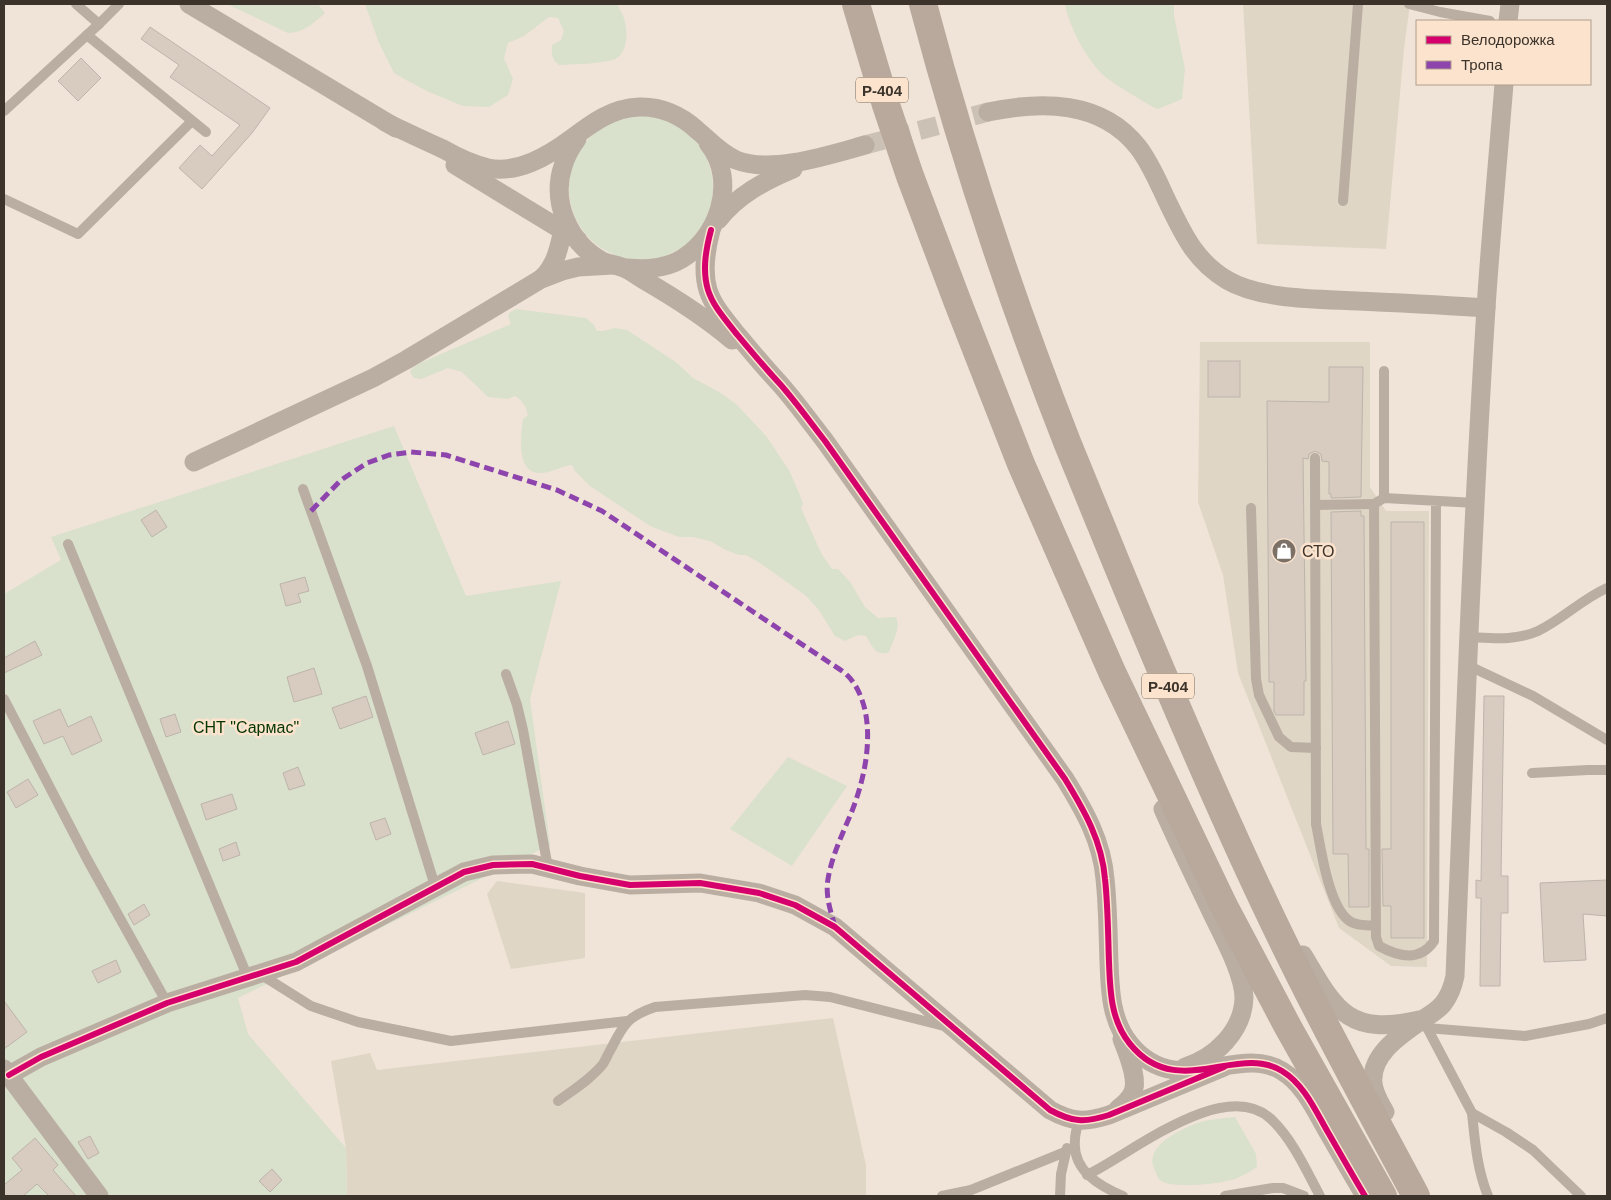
<svg xmlns="http://www.w3.org/2000/svg" width="1611" height="1200" viewBox="0 0 1611 1200" font-family="Helvetica,sans-serif">
	<style>
		.industrial { fill: #e0d6c5 }
		.green { fill: #d9e0cc }
		.building { fill: #d8ccc0; stroke: #bdb4ab }
		.lines { fill: none; stroke-linecap: round; stroke-linejoin: round }
		.street-tunnel { stroke: #ccc1b5; stroke-width: 19; stroke-dasharray: 19 9; stroke-linecap: butt }
		.lane { stroke: #baaea3; stroke-width: 10 }
		.street { stroke: #baaea3; stroke-width: 19 }
		.highway { stroke: #b8a99c; stroke-width: 28 }
		.quiet { stroke: #8e44ad; stroke-width: 5; stroke-dasharray: 10 5; stroke-linecap: butt }
		.cycleway-casing { stroke: #fbe3cd; stroke-width: 9 }
		.cycleway { stroke: #d6006c; stroke-width: 6 }
		.labels { text-anchor: middle; dominant-baseline: central; stroke-width: 5; stroke-linejoin: round; paint-order: stroke }
		.shield { fill: #fbe3cd; stroke: #75685b; stroke-width: 1 }
		.shield-label { font-size: 15px; font-weight: bold; fill: #3c332a }
		.poi-label { font-size: 16px; fill: #3c332a; stroke: #fbe3cd; text-anchor: start }
		.park-label { font-size: 16px; fill: #033500; stroke: #fbe3cd }
	</style>
	<rect width="100%" height="100%" fill="#f0e4d8"/>
	<g class="industrial">
		<polygon points="1243,4 1410,4 1404,49 1386,249 1257,244"/>
		<polygon points="1200,342 1370,342 1370,487 1386,511 1429,511 1427,967 1391,966 1339,928 1238,673 1223,575 1198,502"/>
		<polygon points="497,881 585,893 585,958 511,969 487,894"/>
		<polygon points="833,1018 866,1165 866,1196 347,1196 346,1148 331,1061 370,1053 377,1070"/>
	</g>
	<g class="green">
		<path d="M227,4H318L325,13C314,23 303,33 288,33Z"/>
		<path d="M365,4H617C624,15 628,27 626,41C625,47 623,54 617,58C608,64 572,64 559,65C552,60 551,53 552,45L561,40L564,31L558,18L549,17L524,36L508,43L504,58L513,79L508,95L489,107L463,106L429,92L406,80L394,73L379,43Z"/>
		<path d="M1065,4H1174V16L1185,69L1182,99L1158,109L1151,106C1137,97 1122,89 1108,79C1089,65 1069,27 1065,4Z"/>
		<circle cx="641" cy="188" r="72"/>
		<path d="M516,309L586,318L594,325L597,331H603L615,328L627,330L677,363L693,378L719,392L736,404L767,437L790,472L799,493L803,504L801,508L821,553L832,569H838L850,582L865,607L878,618L896,617C901,628 893,641 889,652C876,657 872,646 866,636L858,635L845,641L835,636L818,609L805,595L760,563L746,555H739L726,550L710,541L693,537H679L650,526L590,486L575,471L572,465C562,466 553,472 542,473C515,475 521,435 523,419L528,415C526,406 522,400 515,396L508,399L488,397L462,372L448,368L421,379L414,378L410,372L413,368L420,363L511,324L508,316L510,312Z"/>
		<polygon points="394,426 466,596 561,581 530,699 550,845 238,998 248,1034 346,1148 347,1196 4,1196 4,594 61,560 51,537"/>
		<polygon points="788,757 847,786 792,866 730,829"/>
		<path d="M1235,1117L1256,1154L1257,1167C1251,1171 1244,1175 1237,1178C1223,1184 1174,1189 1161,1181C1157,1178 1156,1172 1154,1168C1144,1144 1187,1126 1204,1121C1214,1119 1225,1118 1235,1117Z"/>
	</g>
	<g class="building">
		<polygon points="150,27 270,108 252,133 202,189 179,168 200,145 212,156 240,125 170,77 179,65 141,39"/>
		<polygon points="81,58 101,78 78,101 58,81"/>
		<rect x="1208" y="361" width="32" height="36"/>
		<polygon points="1329,367 1363,367 1361,497 1331,498 1331,494 1329,494 1329,462 1322,461 1321,454 1315,451 1309,454 1308,459 1303,458 1306,681 1304,681 1304,715 1276,715 1274,711 1274,682 1269,682 1267,401 1329,402"/>
		<polygon points="156,510 167,527 152,537 141,520"/>
		<polygon points="1361,511 1361,516 1364,516 1366,849 1369,849 1369,907 1349,907 1348,854 1333,854 1331,512"/>
		<polygon points="1391,522 1424,522 1424,938 1391,938 1391,906 1383,906 1382,849 1391,849"/>
		<polygon points="305,577 309,591 298,594 301,602 286,606 280,584"/>
		<polygon points="35,641 42,655 4,673 4,658"/>
		<polygon points="314,668 322,694 294,702 287,677"/>
		<polygon points="366,696 373,717 340,729 332,708"/>
		<polygon points="1484,696 1504,696 1501,876 1508,876 1508,913 1501,913 1500,986 1480,986 1481,898 1476,898 1476,880 1481,881"/>
		<polygon points="60,709 68,727 91,716 102,741 72,755 63,736 44,744 33,721"/>
		<polygon points="175,714 181,732 166,737 160,719"/>
		<polygon points="508,721 515,744 483,755 475,733"/>
		<polygon points="298,767 305,785 289,790 283,773"/>
		<polygon points="28,779 38,795 16,808 7,792"/>
		<polygon points="232,794 237,809 206,820 201,804"/>
		<polygon points="385,818 391,834 376,840 370,823"/>
		<polygon points="236,842 240,855 223,861 219,849"/>
		<polygon points="1607,880 1607,916 1583,914 1586,960 1544,962 1540,883"/>
		<polygon points="144,904 150,915 134,925 128,914"/>
		<polygon points="116,960 121,972 98,983 92,971"/>
		<polygon points="4,1001 27,1032 4,1049"/>
		<polygon points="90,1136 99,1153 88,1159 78,1142"/>
		<polygon points="35,1138 58,1165 53,1170 76,1196 49,1196 37,1184 23,1196 4,1196 4,1185 22,1170 12,1158"/>
		<polygon points="272,1169 282,1180 270,1192 259,1181"/>
	</g>
	<g class="lines">
		<polyline class="street-tunnel" points="865,145 988,112"/>
		<g class="lane">
			<polyline points="76,4 99,24 119,4"/>
			<polyline points="1409,4 1440,12 1490,21"/>
			<polyline points="87,35 206,132"/>
			<polyline points="4,111 99,24"/>
			<polyline points="4,199 78,234 192,121"/>
			<polyline points="1343,201 1358,4"/>
			<polyline points="1384,371 1384,498"/>
			<path d="M1315,458L1316,824C1321,849 1328,902 1347,919C1354,926 1366,925 1376,926"/>
			<polyline points="303,489 367,666 435,886"/>
			<path d="M1436,501L1434,941C1420,962 1399,957 1379,946L1376,937L1374,504L1384,498L1476,503"/>
			<polyline points="1315,505 1374,504"/>
			<polyline points="1251,508 1256,679 1259,695 1279,737 1291,747 1316,748"/>
			<polyline points="68,544 248,978"/>
			<path d="M1469,637C1492,638 1516,641 1538,631C1563,619 1582,599 1607,588"/>
			<polyline points="1467,665 1533,696 1607,740"/>
			<polyline points="506,674 517,705 523,730 548,868"/>
			<polyline points="4,699 87,859 167,1003"/>
			<polyline points="1532,773 1588,770 1607,770"/>
			<polyline points="260,974 311,1006 358,1022 451,1041 627,1021"/>
			<polyline points="1423,1020 1472,1113 1506,1132 1533,1150 1581,1196"/>
			<polyline points="1427,1028 1525,1036 1589,1024 1607,1018"/>
			<path d="M558,1101C573,1090 591,1079 603,1064C606,1059 609,1052 612,1047C624,1023 629,1016 655,1007L805,995L830,997L948,1027"/>
			<path d="M1472,1113C1475,1142 1477,1169 1488,1196"/>
			<path d="M1079,1121C1077,1127 1075,1134 1075,1140C1072,1170 1099,1186 1123,1196"/>
			<path d="M1087,1175C1131,1154 1224,1076 1271,1119C1293,1140 1306,1170 1320,1196"/>
			<polyline points="942,1196 971,1190 1065,1152"/>
			<polyline points="1060,1196 1061,1174 1067,1148"/>
			<polyline points="1225,1196 1273,1188 1283,1188 1304,1196"/>
		</g>
		<g class="street">
			<polyline points="189,4 396,128"/>
			<polyline points="1508,21 1510,4"/>
			<path d="M988,112C1041,101 1101,100 1138,147C1152,165 1160,187 1170,207C1185,238 1197,262 1227,280C1261,300 1319,299 1358,301C1400,303 1443,305 1486,308"/>
			<path d="M385,122C404,131 423,140 443,149C457,157 472,164 488,168C518,174 548,156 571,139C592,123 612,108 639,107C660,106 681,115 697,130C709,140 720,153 736,160C771,174 829,155 865,145"/>
			<path d="M577,139C571,147 566,156 563,166C551,202 569,243 602,261C609,264 617,265 624,268C631,271 637,276 644,280C675,298 705,317 732,340"/>
			<polyline points="455,165 578,240"/>
			<path d="M718,220C738,195 764,181 793,169"/>
			<path d="M711,230C706,249 702,270 708,290C713,306 725,319 735,332C750,350 764,367 780,384C796,402 810,422 825,441L1065,779C1084,810 1102,841 1105,879C1108,906 1108,935 1109,962C1110,991 1111,1021 1130,1044C1177,1102 1237,1043 1282,1071C1305,1085 1316,1112 1329,1134C1341,1155 1353,1176 1365,1196"/>
			<path d="M627,268C645,270 660,269 676,262C718,242 739,181 708,143"/>
			<path d="M542,278C557,264 559,246 564,226V222"/>
			<polyline points="194,462 373,378 406,360 541,279 562,271 578,267 613,265"/>
			<path d="M1163,809C1178,843 1194,876 1210,909C1221,933 1244,973 1244,998C1243,1031 1215,1058 1185,1067"/>
			<path d="M1303,955C1336,1011 1348,1036 1419,1020"/>
			<polyline points="4,1069 99,1196"/>
			<path d="M9,1075L41,1057L167,1003L296,962L464,872L493,865L532,864L580,876L630,885L700,883L759,893L795,905L835,927L1050,1110C1072,1122 1084,1123 1109,1115L1224,1067"/>
			<path d="M1118,1109C1123,1105 1129,1100 1132,1094C1140,1080 1127,1053 1122,1039"/>
			<path d="M1385,1112C1380,1103 1374,1094 1373,1083C1370,1054 1401,1035 1422,1020C1430,1015 1437,1011 1443,1004C1450,995 1453,986 1455,976C1464,753 1472,530 1486,308C1491,233 1498,158 1504,84"/>
		</g>
		<g class="highway">
			<polyline points="856,4 886,105 910,176 958,303 1021,464 1112,672 1224,906 1288,1027 1383,1196"/>
			<path d="M923,4C962,152 1011,299 1067,442C1083,482 1100,522 1116,562C1163,676 1211,790 1264,902C1311,1002 1364,1099 1416,1196"/>
		</g>
		<path class="quiet" d="M311,511L341,480L367,463L389,455L411,452L446,455L557,490L602,511L830,663C836,667 843,671 848,676C857,685 862,698 865,710C872,743 864,780 852,811C843,833 832,855 828,879C825,896 831,912 835,927"/>
		<defs>
			<g id="cycleway">
				<path d="M711,230C706,249 702,270 708,290C713,306 725,319 735,332C750,350 764,367 780,384C796,402 810,422 825,441L1065,779C1084,810 1102,841 1105,879C1108,906 1108,935 1109,962C1110,991 1111,1021 1130,1044C1177,1102 1237,1043 1282,1071C1305,1085 1316,1112 1329,1134C1341,1155 1353,1176 1365,1196"/>
				<path d="M9,1075L41,1057L167,1003L296,962L464,872L493,865L532,864L580,876L630,885L700,883L759,893L795,905L835,927L1050,1110C1072,1122 1084,1123 1109,1115L1224,1067"/>
			</g>
		</defs>
		<use href="#cycleway" class="cycleway-casing"/>
		<use href="#cycleway" class="cycleway"/>
	</g>
	<defs>
		<symbol id="shop-disc" viewBox="-11 -11 22 22"><circle r="9.5" fill="#7b7167" stroke="#fbe3cd"/><path d="M-5-2.5h2.3a2.7 3.5 0 0 1 5.4 0H5L5.5 6h-11ZM-1.5-2.5h3a1.5 2.3 0 0 0-3 0Z" fill="#fff"/></symbol>
	</defs>
	<g fill-rule="evenodd">
		<use href="#shop-disc" x="1270" y="537" width="28" height="28"/>
	</g>
	<g class="labels">
		<g class="shield">
			<rect x="856" y="77.5" width="52" height="25" rx="4"/>
			<rect x="1142" y="673.5" width="52" height="25" rx="4"/>
		</g>
		<g class="shield-label">
			<text x="882" y="90">Р-404</text>
			<text x="1168" y="686">Р-404</text>
		</g>
		<g class="poi-label">
			<text x="1302" y="551">СТО</text>
		</g>
		<g class="park-label">
			<text x="246" y="727">СНТ "Сармас"</text>
		</g>
	</g>
	<rect width="1611" height="1200" fill="none" stroke="#3c332a" stroke-width="10"/>
	<rect x="1416" y="20" width="175" height="65" fill="#fbe3cd" stroke="#af9d8c"/>
	<rect x="1426" y="36" width="25" height="8" fill="#d6006c" stroke="#af9d8c"/>
	<text x="1461" y="45" font-size="15" fill="#3c332a">Велодорожка</text>
	<rect x="1426" y="61" width="25" height="8" fill="#8e44ad" stroke="#af9d8c"/>
	<text x="1461" y="70" font-size="15" fill="#3c332a">Тропа</text>
</svg>
